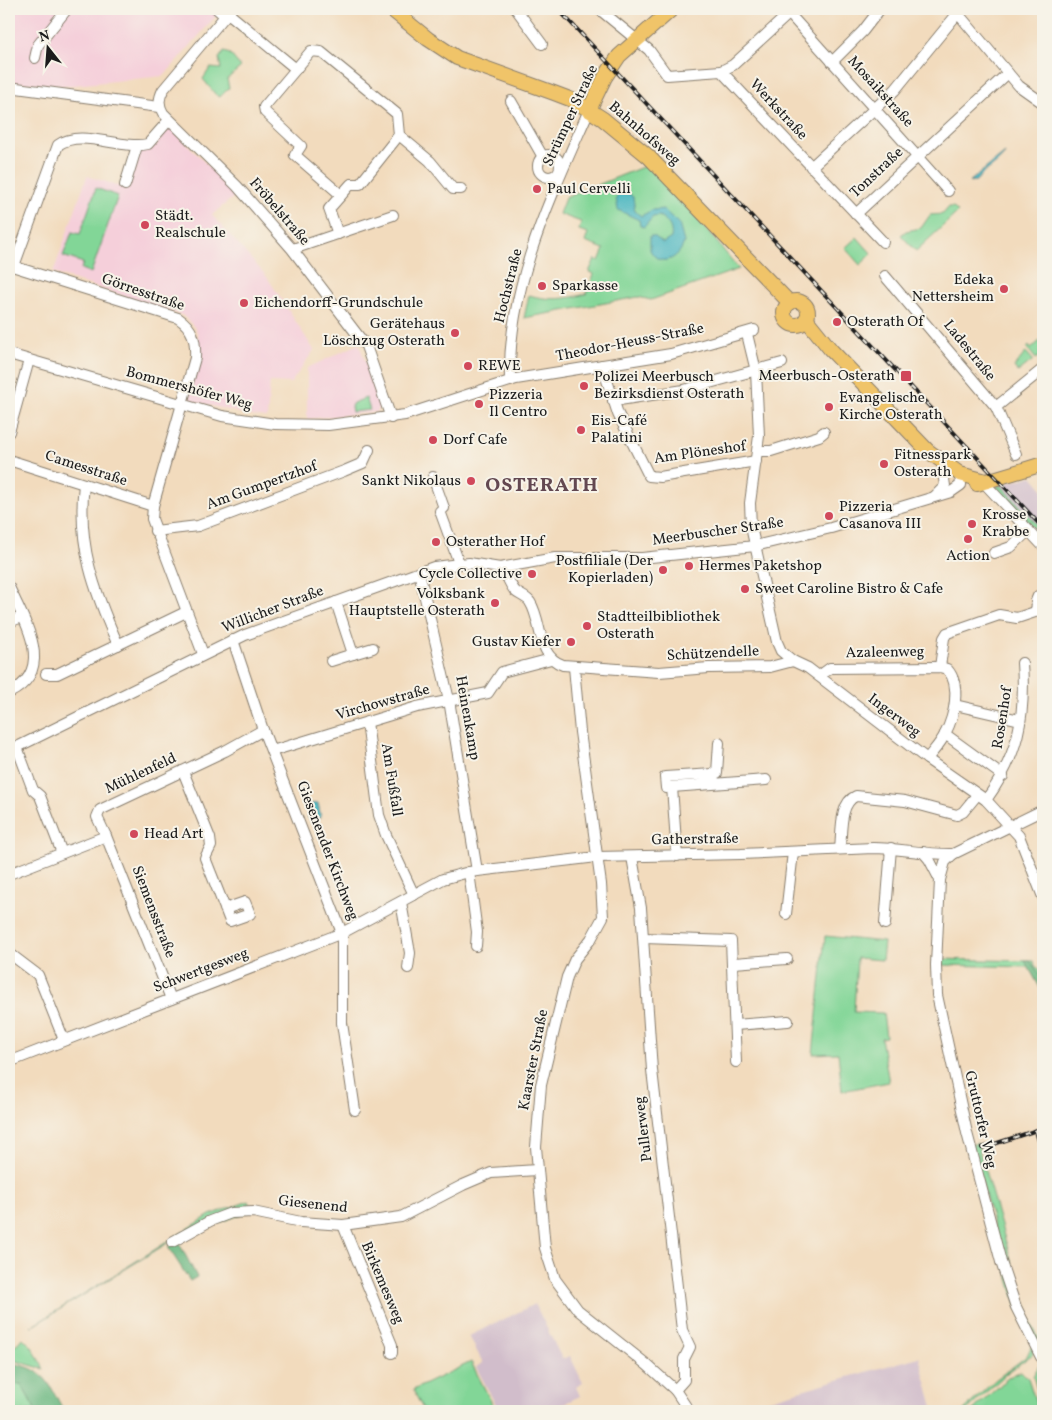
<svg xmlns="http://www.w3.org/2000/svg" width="1052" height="1420" viewBox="0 0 1052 1420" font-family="Vollkorn,serif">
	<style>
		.built { fill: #f5cfda }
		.industrial { fill: #d1bdcb }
		.green { fill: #82d697; stroke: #4f795a }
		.forest { fill: #69b780; stroke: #426a4e }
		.water { fill: #46b5c0; stroke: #31686e }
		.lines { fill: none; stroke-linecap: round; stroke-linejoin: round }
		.minor-casing { stroke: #877c6c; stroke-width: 12 }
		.major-casing { stroke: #877c6c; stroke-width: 16 }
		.minor { stroke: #fff; stroke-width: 10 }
		.major { stroke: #f0c469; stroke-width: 14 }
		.rail-casing { stroke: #1c1c1c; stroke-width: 4 }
		.rail { stroke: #f7f3e8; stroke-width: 2; stroke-dasharray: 5.5; stroke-linecap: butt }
		.poi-dot { fill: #d1495b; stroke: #f7f3e8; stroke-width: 2 }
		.labels { text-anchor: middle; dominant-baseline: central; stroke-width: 4; stroke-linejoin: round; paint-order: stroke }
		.street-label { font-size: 15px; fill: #1c1c1c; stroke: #f7f3e8 }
		.poi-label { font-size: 15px; fill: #1c1c1c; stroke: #f7f3e8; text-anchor: start }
		.district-label { font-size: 20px; font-weight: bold; letter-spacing: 1px; fill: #634851; stroke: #f7f3e8 }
	</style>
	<rect width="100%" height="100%" fill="#f7f3e8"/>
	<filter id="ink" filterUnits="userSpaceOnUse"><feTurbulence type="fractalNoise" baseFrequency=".02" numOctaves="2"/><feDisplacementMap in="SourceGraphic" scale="10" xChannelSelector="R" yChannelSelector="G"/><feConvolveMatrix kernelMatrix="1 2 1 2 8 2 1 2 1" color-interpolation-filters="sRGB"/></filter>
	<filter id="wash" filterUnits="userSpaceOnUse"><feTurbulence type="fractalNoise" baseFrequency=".0096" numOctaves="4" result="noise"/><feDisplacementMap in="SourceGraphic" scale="20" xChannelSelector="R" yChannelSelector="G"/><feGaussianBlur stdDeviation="1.12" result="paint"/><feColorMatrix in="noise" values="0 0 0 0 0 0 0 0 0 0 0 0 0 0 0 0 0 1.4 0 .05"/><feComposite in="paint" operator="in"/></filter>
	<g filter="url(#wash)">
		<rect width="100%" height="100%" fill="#f2dbbd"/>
		<g class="built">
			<polygon points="9,9 222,9 164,76 65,86 9,82"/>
			<polygon points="170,126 236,195 212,215 267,277 314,350 291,383 270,382 267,418 252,416 192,401 189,399 198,335 195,328 184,316 53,273 87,176 126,188 140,149 156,145"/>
			<polygon points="359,344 381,405 377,412 307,419 307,368"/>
		</g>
		<g class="industrial">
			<polygon points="1032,476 1043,489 1043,531 1001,485"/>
			<polygon points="535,1304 562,1359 570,1356 583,1383 576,1387 580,1396 548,1411 499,1411 476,1367 483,1363 469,1336"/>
			<polygon points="919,1357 933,1407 919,1411 728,1411"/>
		</g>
		<g class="green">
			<polygon points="224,52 230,54 241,67 227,79 229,88 220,97 215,94 203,79 210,68 221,69 219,58"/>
			<path d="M650,164L667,181L739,269L651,300L638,297L524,318L529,295C550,301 566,299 586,294L594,274L589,272L595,259L599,261L604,249L585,242L588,233L579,230L581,222L559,214L565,198Z"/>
			<polygon points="96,188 118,196 91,273 81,269 83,263 63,256 72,232 80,234"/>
			<polygon points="949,207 953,207 958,212 916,251 901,235 906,231 921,228 930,215 943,214"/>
			<polygon points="857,237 872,254 860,265 845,248"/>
			<polygon points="1043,338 1043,353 1036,359 1027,348 1029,346 1031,349"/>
			<polygon points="1026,352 1033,360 1018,372 1014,367"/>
			<polygon points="366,398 370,410 352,412 351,406 353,403"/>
			<polygon points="1001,485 1043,531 1043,538 996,487"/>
			<polygon points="825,936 884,942 882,960 857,958 854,1012 883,1013 886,1037 881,1038 889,1082 842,1091 838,1053 813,1054"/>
			<polygon points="937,959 1034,961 1035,966 1043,972 1043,993 1029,967 936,965"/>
			<polygon points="977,1143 1028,1318 1043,1346 1043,1358 1017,1307 971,1145"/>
			<polygon points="249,1201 253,1210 171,1241 31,1327 210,1215"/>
			<polygon points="23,1338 32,1347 44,1369 9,1359 9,1351"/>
			<polygon points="1031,1347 1033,1347 1033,1354 1007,1373 966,1411 963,1411 995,1380 1027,1356"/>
			<polygon points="471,1362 496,1411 424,1411 413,1390"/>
			<polygon points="1040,1364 1043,1366 1042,1405 1033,1376"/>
			<polygon points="1021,1371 1028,1378 1037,1406 1022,1411 972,1411 1009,1377"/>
			<polygon points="21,1383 36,1411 9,1411 9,1384"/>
		</g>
		<g class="forest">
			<polygon points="1025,961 1030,961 1043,979 1043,993"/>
			<polygon points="178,1241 197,1277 190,1281 168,1247"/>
			<path d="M9,1363C46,1368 48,1382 64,1411H36L21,1384H9Z"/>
		</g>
		<g class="water">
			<path d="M1005,153C1002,162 983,171 976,181L969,182Z"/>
			<path d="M627,192L633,197L635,211L641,216L652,210L663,209L679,224L684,242C680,259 660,269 650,250V236H654L663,243L671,238C673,228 668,221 659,216L653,217L644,227L640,226L639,220L618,210L616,198L621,193Z"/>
			<polygon points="318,803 321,817 311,821 308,818 308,808 311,804"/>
		</g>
	</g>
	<g filter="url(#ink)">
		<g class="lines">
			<defs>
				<g id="minor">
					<polyline points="217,9 225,16"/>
					<path d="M231,9L163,90C159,98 158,104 163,113L237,186L292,249L366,346L391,418"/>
					<polyline points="516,9 542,44"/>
					<polyline points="599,9 649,50 667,75 721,71 883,242"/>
					<polyline points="785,9 948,191"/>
					<polyline points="955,10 1019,86 1043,103"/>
					<polyline points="228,13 296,69 311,51 321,52 397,114 399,135 430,161 453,189 461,189"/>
					<polyline points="35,58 38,45 67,9"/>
					<polyline points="832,62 863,31 880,9"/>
					<polyline points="296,69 264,107 265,112 301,146 295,155 341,195"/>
					<polyline points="721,71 733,65 794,9"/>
					<polyline points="9,87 159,107"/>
					<polyline points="511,101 543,157"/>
					<circle cx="549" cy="166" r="11"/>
					<polyline points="811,167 895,90 958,13"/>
					<polyline points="125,185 137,146"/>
					<polyline points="856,214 1008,73"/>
					<polyline points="338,234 329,209 351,184 360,184 399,135"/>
					<polyline points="293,249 393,215"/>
					<path d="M9,265L178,318C193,328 196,340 195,358L153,506L152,519L203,654"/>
					<path d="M14,266L58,145C81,128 120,150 148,144L169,120"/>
					<polyline points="885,276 996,407 1016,454"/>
					<polyline points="747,334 756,371 759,436 750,503 751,527 777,642 781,651 793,661 808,668 927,759 986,800 1019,836 1043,897"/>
					<polyline points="9,354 222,416 275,424 328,425 405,415 516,379 671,354 754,330"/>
					<polyline points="602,365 618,414 649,476 660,477 756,461"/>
					<path d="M510,381C507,286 552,195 589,110"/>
					<polyline points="613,401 684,390 782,363"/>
					<polyline points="996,407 1043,369"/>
					<polyline points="9,432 29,360"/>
					<polyline points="758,451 771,451 819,436 824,432"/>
					<polyline points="9,460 153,506"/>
					<polyline points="433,477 444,508 440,511 459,563"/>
					<polyline points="986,481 987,486 1043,546"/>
					<path d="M84,484C77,545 94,590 118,645"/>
					<polyline points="935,496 945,486 943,472"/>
					<polyline points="155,531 198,526 344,471 363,463 369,450"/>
					<polyline points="994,553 1011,547 1028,531"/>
					<path d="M500,568C508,575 509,584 515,591C519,595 527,597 530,602C543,622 536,656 563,665L659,672L709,668L770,667L793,661"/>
					<polyline points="419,572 449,700 477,871"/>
					<path d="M9,587C24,621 57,670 9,693"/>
					<polyline points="1042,608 1037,606 1036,601 1038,596 1043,595"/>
					<polyline points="9,622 22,617"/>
					<polyline points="233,640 263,730 342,933 342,1023 355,1110"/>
					<polyline points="353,654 373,648"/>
					<polyline points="331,661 353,654 336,602"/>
					<polyline points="574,667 580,732 601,884 603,917 591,939 575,959 567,977 541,1085 536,1147 545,1248 555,1279 578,1310 646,1364 675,1390 689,1411"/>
					<polyline points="940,667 944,638 947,633 999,615 1017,618 1035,612 1037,606"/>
					<polyline points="46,674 57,674 186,612"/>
					<path d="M819,676L830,668L940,667L947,669C962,685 954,717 945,734C941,743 933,751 927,759"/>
					<polyline points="955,705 1020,720"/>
					<polyline points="367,722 379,815 386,835 414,895"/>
					<polyline points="945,734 1003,776"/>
					<polyline points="17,747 33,790 40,796 62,853"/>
					<polyline points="9,751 245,635 434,567 469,563 500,568 555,558 642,558 755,546 831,528 951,492 961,485 960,474"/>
					<polyline points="272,751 417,707 488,693 502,672 551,659"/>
					<polyline points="183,771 210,838 211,846 205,858 230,921 250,914 245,902 225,909"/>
					<polyline points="713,774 717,773 719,743"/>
					<polyline points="714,784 713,774 665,777 666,788 672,787 766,780"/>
					<polyline points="672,787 677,856"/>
					<path d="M986,800C1018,756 1026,717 1022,663"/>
					<polyline points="106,836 171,999"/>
					<path d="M840,849C842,833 839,803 856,796L905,801L957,815L963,812L977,795"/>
					<polyline points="923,852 929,859 940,880"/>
					<polyline points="953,854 945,862 940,880 936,965 937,995 967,1133 1001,1262 1016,1307 1041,1357"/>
					<polyline points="632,857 641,908 652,1070 682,1330 690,1347 684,1359 684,1380 675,1390"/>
					<polyline points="469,872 477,932 476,946"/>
					<polyline points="9,874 106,836 97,817 100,810 225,751 263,730"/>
					<polyline points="401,902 410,953 408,968"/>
					<polyline points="786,914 793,852"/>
					<polyline points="885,924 891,848"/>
					<polyline points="644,938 731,941 736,1062"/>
					<polyline points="9,953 38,975 64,1040"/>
					<polyline points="734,963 787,959"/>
					<polyline points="735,1025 788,1021"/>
					<path d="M9,1062L342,933L443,879L469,872L597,857L741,854L873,848C900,848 927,855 953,854L1043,810"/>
					<polyline points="343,1225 392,1345 392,1353"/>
					<polyline points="172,1242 210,1221 231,1213 253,1212 301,1222 343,1225 401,1217 463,1185 491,1173 537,1170"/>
				</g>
				<g id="major">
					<polyline points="391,9 428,39 457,58 554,93 575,101 603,119 648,156 790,303"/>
					<polyline points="589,110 605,77 619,56 672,9"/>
					<circle cx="796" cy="313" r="12"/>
					<polyline points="806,319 831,350 928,451 960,474 986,481"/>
					<polyline points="977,484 1043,464"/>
				</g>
			</defs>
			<use href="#minor" class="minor-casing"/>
			<use href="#major" class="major-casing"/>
			<use href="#minor" class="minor"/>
			<use href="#major" class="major"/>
			<defs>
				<g id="rail">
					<polyline points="558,9 1043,528"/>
					<polyline points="1036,1131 1043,1155"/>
					<polyline points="982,1148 1043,1128"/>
				</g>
			</defs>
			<use href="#rail" class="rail-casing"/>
			<use href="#rail" class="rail"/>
		</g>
	</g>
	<g class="poi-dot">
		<circle cx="537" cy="189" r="5"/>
		<circle cx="145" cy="225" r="5"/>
		<circle cx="542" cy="286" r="5"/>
		<circle cx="1004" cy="289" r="5"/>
		<circle cx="244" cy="303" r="5"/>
		<circle cx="837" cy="322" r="5"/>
		<circle cx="455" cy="333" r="5"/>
		<circle cx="468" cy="366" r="5"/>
		<rect x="900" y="370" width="12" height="12" rx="2.5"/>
		<circle cx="584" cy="386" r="5"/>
		<circle cx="479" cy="404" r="5"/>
		<circle cx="829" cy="407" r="5"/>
		<circle cx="581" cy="430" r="5"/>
		<circle cx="433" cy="440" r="5"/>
		<circle cx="884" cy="464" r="5"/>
		<circle cx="471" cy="481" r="5"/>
		<circle cx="829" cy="516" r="5"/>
		<circle cx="972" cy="524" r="5"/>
		<circle cx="968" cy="539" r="5"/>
		<circle cx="436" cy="542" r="5"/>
		<circle cx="689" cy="566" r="5"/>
		<circle cx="663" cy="570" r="5"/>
		<circle cx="532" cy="574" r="5"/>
		<circle cx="745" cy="589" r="5"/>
		<circle cx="495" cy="603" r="5"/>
		<circle cx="587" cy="626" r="5"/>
		<circle cx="571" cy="642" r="5"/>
		<circle cx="134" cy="834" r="5"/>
	</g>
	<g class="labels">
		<g class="street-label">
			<text transform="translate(880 92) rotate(48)">Mosaikstraße</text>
			<text transform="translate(778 110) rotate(47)">Werkstraße</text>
			<text transform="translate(571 116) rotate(-65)">Strümper Straße</text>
			<text transform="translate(644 134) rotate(41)">Bahnhofsweg</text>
			<text transform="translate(877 173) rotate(-43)">Tonstraße</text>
			<text transform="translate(279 212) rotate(49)">Fröbelstraße</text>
			<text transform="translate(509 286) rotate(-76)">Hochstraße</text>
			<text transform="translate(143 293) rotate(19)">Görresstraße</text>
			<text transform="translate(630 343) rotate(-11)">Theodor-Heuss-Straße</text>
			<text transform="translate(969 351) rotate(51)">Ladestraße</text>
			<text transform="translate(189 389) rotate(15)">Bommershöfer Weg</text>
			<text transform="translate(700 453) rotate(-8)">Am Plöneshof</text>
			<text transform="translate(86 469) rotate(18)">Camesstraße</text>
			<text transform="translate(262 486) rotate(-20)">Am Gumpertzhof</text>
			<text transform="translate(718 532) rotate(-8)">Meerbuscher Straße</text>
			<text transform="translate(273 610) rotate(-21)">Willicher Straße</text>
			<text transform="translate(885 653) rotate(-1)">Azaleenweg</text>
			<text transform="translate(713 654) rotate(-3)">Schützendelle</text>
			<text transform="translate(383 703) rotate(-16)">Virchowstraße</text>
			<text transform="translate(894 716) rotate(37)">Ingerweg</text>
			<text transform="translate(467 718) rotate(80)">Heinenkamp</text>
			<text transform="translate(1003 718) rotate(-81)">Rosenhof</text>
			<text transform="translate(141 774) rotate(-25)">Mühlenfeld</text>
			<text transform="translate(391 780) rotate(81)">Am Fußfall</text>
			<text transform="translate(695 840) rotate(-1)">Gatherstraße</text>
			<text transform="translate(327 851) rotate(69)">Giesenender Kirchweg</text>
			<text transform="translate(153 912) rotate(69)">Siemensstraße</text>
			<text transform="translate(201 971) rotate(-21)">Schwertgesweg</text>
			<text transform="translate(534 1060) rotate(-79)">Kaarster Straße</text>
			<text transform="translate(980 1120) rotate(77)">Gruttorfer Weg</text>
			<text transform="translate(644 1129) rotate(-97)">Pullerweg</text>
			<text transform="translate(313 1205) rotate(6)">Giesenend</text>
			<text transform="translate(382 1283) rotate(67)">Birkemesweg</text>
		</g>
		<g class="poi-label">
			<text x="547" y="189">Paul Cervelli</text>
			<text x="155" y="216">Städt.<tspan x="155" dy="17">Realschule</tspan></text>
			<text x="994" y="280" text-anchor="end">Edeka<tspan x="994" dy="17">Nettersheim</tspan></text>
			<text x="552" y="286">Sparkasse</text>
			<text x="254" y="303">Eichendorff-Grundschule</text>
			<text x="847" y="322">Osterath Of</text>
			<text x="445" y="324" text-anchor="end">Gerätehaus<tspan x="445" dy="17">Löschzug Osterath</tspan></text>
			<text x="478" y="366">REWE</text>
			<text x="895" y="376" text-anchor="end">Meerbusch-Osterath</text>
			<text x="594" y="377">Polizei Meerbusch<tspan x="594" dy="17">Bezirksdienst Osterath</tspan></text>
			<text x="489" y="395">Pizzeria<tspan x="489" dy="17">Il Centro</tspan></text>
			<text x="839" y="398">Evangelische<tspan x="839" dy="17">Kirche Osterath</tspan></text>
			<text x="591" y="421">Eis-Café<tspan x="591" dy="17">Palatini</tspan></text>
			<text x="443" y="440">Dorf Cafe</text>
			<text x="894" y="455">Fitnesspark<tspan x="894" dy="17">Osterath</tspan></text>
			<text x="461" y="481" text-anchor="end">Sankt Nikolaus</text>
			<text x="839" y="507">Pizzeria<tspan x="839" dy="17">Casanova III</tspan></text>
			<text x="982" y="515">Krosse<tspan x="982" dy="17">Krabbe</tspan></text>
			<text x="446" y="542">Osterather Hof</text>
			<text x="968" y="556" text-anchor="middle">Action</text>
			<text x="653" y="561" text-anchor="end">Postfiliale (Der<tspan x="653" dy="17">Kopierladen)</tspan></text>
			<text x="699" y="566">Hermes Paketshop</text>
			<text x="522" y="574" text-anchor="end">Cycle Collective</text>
			<text x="755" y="589">Sweet Caroline Bistro &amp; Cafe</text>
			<text x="485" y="594" text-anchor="end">Volksbank<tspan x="485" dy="17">Hauptstelle Osterath</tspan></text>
			<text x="597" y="617">Stadtteilbibliothek<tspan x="597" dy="17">Osterath</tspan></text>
			<text x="561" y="642" text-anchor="end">Gustav Kiefer</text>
			<text x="144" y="834">Head Art</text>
		</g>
		<g class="district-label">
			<text x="542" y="486">OSTERATH</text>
		</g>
	</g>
	<rect width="1052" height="1420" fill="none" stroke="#f7f3e8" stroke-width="30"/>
	<g transform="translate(48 48) rotate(343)" stroke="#f7f3e8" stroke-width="4" paint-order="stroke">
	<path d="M0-4L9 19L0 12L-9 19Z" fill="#1c1c1c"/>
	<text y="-8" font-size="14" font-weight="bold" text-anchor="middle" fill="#1c1c1c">N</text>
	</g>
</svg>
